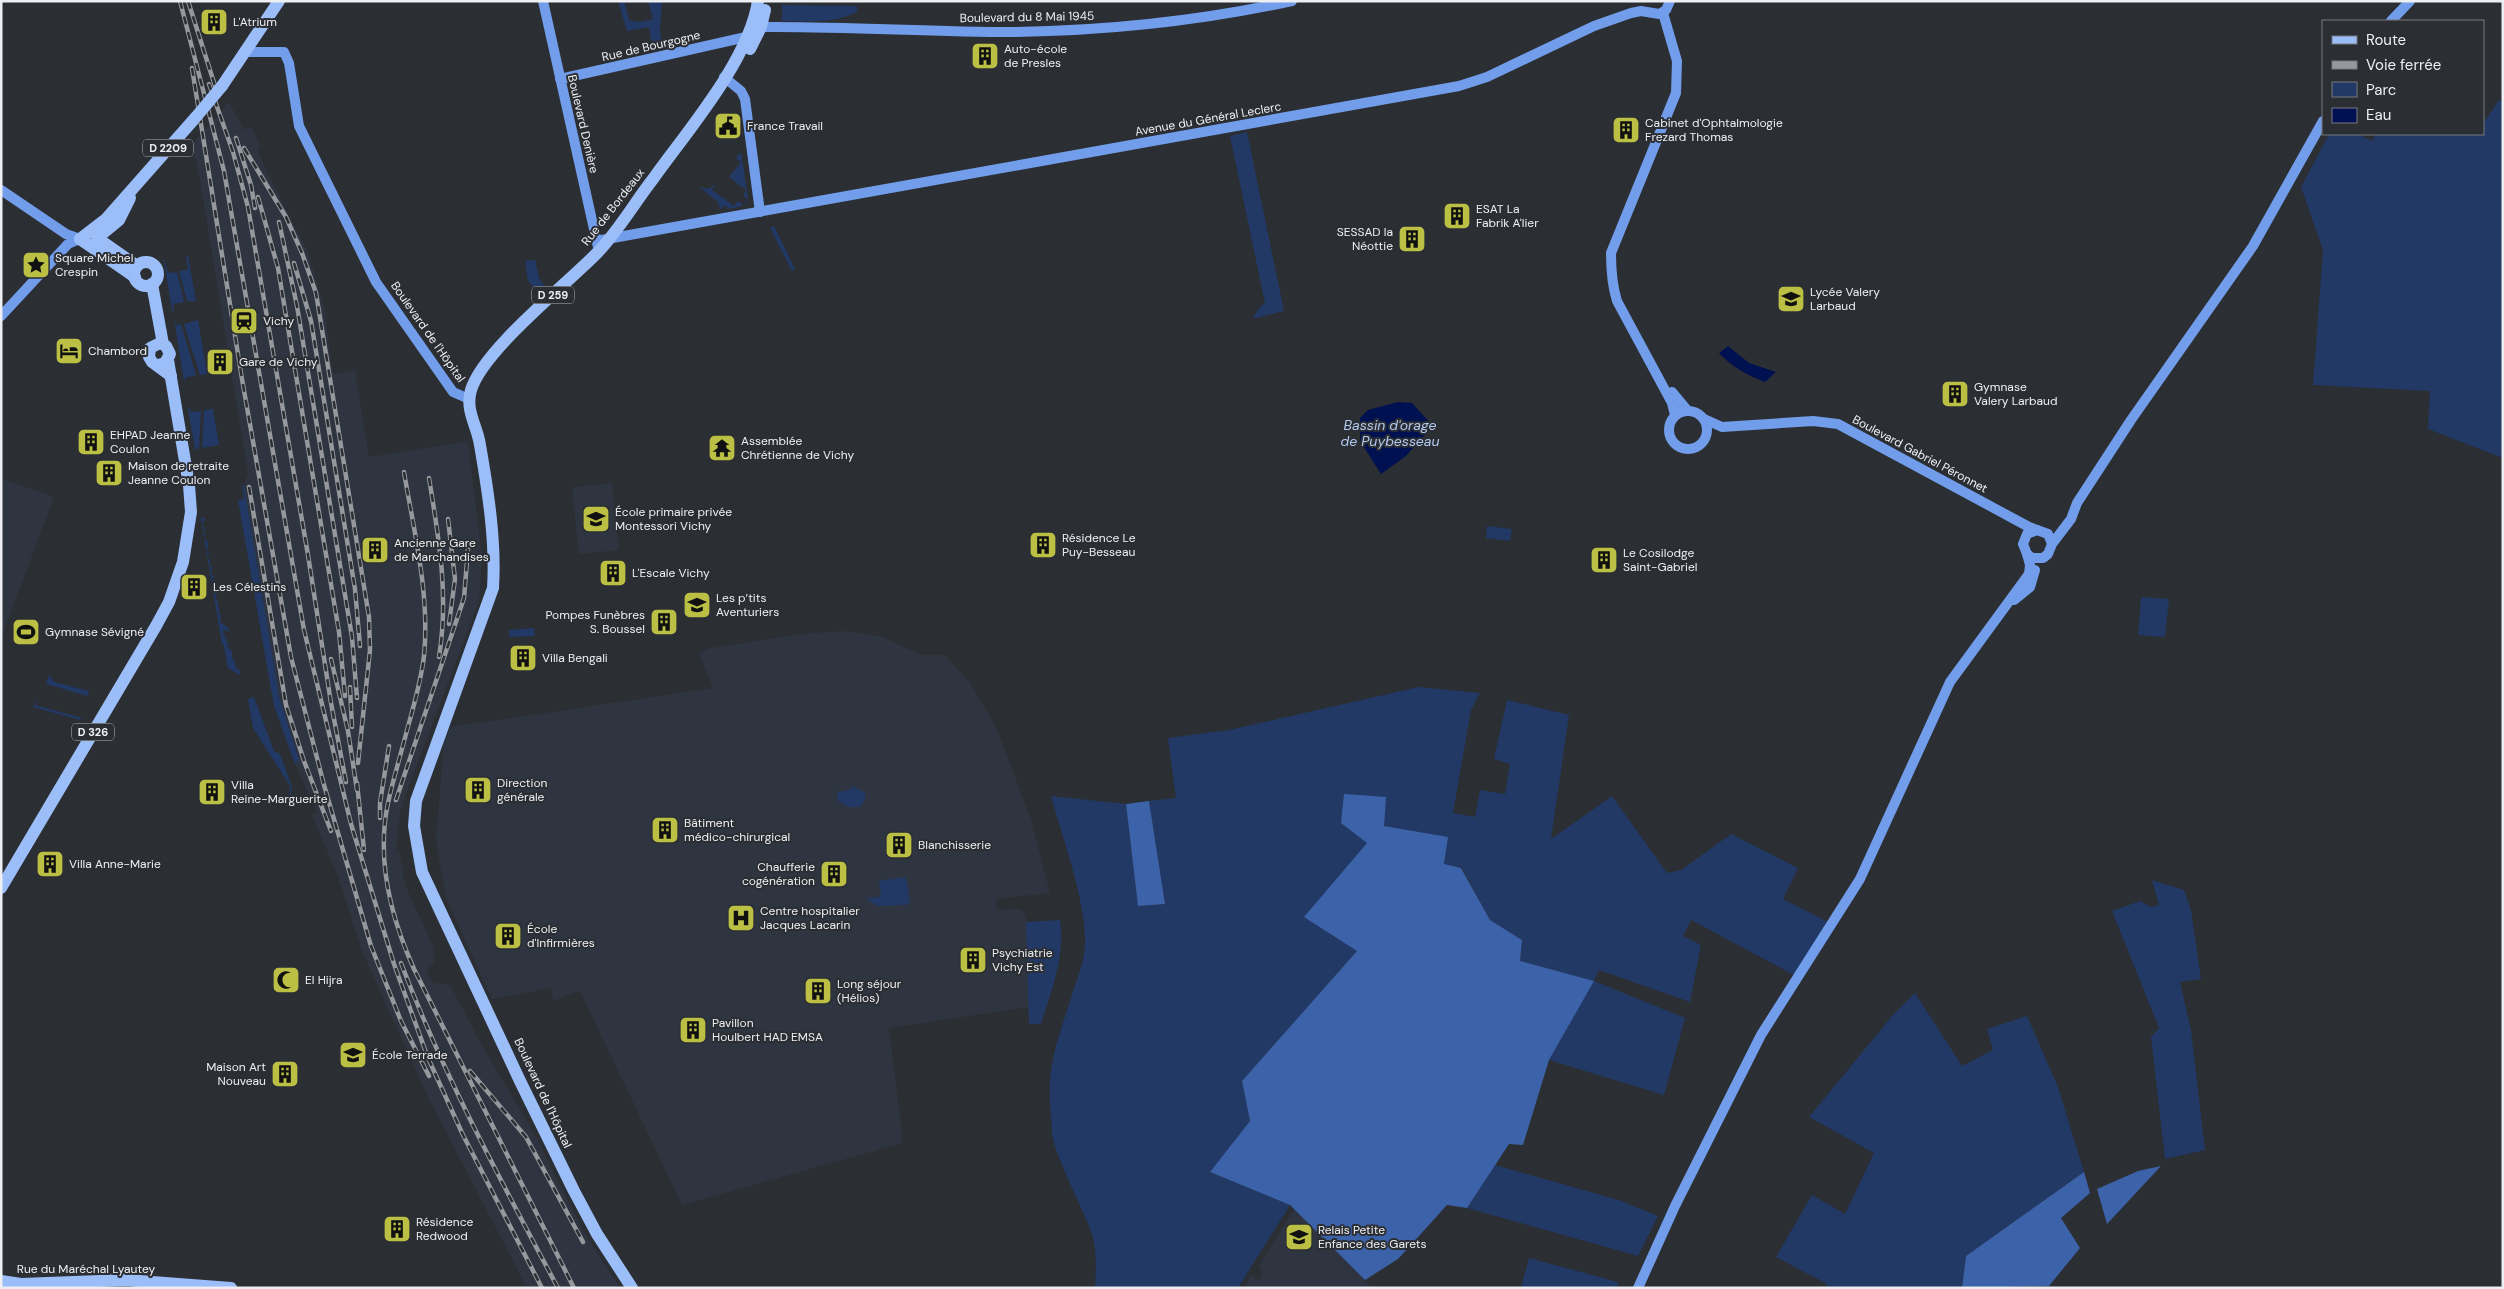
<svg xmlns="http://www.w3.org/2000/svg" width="2504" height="1289" viewBox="0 0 2504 1289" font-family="'DM Sans',sans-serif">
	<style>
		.built { fill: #2f3540 }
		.green { fill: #223965 }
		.forest { fill: #3c62a9 }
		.water { fill: #001152 }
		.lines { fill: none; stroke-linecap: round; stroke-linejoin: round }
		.secondary { stroke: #729dea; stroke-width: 10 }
		.primary { stroke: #9bbdf8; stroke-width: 12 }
		.rail-casing { stroke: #95989c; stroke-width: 4.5 }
		.rail { stroke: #2b2e33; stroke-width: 2.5; stroke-dasharray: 8; stroke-linecap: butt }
		.primary-bridge { stroke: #9bbdf8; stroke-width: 12 }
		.labels { text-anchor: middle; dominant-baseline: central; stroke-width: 4; stroke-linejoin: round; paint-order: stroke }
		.shield { fill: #2b2e33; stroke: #b3b5b9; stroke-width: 1 }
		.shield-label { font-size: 11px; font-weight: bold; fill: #edeff3 }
		.street-label { font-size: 12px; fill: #edeff3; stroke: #2b2e33 }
		.poi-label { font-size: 12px; fill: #edeff3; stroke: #2b2e33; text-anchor: start }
		.water-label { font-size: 14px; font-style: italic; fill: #b2c9f0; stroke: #2b2e33 }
	</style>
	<rect width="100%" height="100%" fill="#2b2e33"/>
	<g class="built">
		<polygon points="229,102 244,130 251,127 261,147 257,149 266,170 308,252 324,307 333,374 355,370 369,457 468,441 482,555 479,601 406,794 400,813 396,850 400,853 405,885 434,948 434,962 427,970 433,983 448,984 455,994 478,1038 536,1137 582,1229 620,1288 527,1288 427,1095 362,951 337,874 312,815 317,812 295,764 299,759 279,696 272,659 244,486 248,473 199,175 192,145"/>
		<polygon points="1,478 54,497 1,638"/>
		<polygon points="612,483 619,550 579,554 572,487"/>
		<polygon points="842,631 880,636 921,655 945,655 970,683 997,729 1031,819 1050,893 996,899 997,910 1020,909 1026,915 1029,1007 889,1028 903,1143 682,1205 580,991 553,1001 552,988 492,999 446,898 436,841 444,742 450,727 713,688 699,653 710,648 801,634"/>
		<polygon points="1294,1209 1365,1280 1372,1288 1244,1288 1252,1275 1258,1281 1263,1274 1259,1266"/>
	</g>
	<g class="green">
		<polygon points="618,1 627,1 625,4 629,20 639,22 653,19 648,1 683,1 662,2 660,32 663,49 642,53 642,51 653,48 654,40 651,41 649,27 627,31"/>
		<path d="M782,5L857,6V12C833,24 809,21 782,21Z"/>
		<polygon points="2499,100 2503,102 2503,458 2428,429 2430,391 2313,385 2323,250 2301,187 2329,134 2358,134 2372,141 2376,134 2483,134 2483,124"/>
		<polygon points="1247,132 1284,311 1252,319 1260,307 1265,303 1230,136"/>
		<path d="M741,152L748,198C745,208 736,207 727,209V206L722,207L720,210L718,202L699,187L708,189L717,184L712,190L734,206L738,201L743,205L747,199L743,195L746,190L729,177L741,162L736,158Z"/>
		<polygon points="774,226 795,269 792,271 770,228"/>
		<polygon points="186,256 188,256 196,301 187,301 179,271 188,270"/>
		<polygon points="164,260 165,260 168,273 177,272 184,302 173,304 174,311 172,311"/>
		<polygon points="535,260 539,278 544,285 538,291 528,281 525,261"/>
		<polygon points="174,319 176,325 181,324 196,375 185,378 185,381 184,382"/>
		<polygon points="198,320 207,374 200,375 184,324"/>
		<polygon points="190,408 191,412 201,411 199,449 195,449 188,409"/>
		<polygon points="213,409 219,445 202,448 204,410"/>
		<polygon points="242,486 244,486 279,696 299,760 295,764 274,706 238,500 244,499"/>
		<polygon points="202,517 205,519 202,524 205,529 203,532 206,534 204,537 208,543 207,551 209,553 207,556 211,562 209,565 212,567 211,574 214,576 212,579 215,581 213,584 215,586 214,589 216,591 215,594 217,596 216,599 218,601 217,603 220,610 218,613 221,615 220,622 228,628 229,632 224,630 222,633 226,634 224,637 227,639 226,642 229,643 227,646 232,652 232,659 235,661 236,668 241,671 239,675 228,668 224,646 222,644 201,519"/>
		<polygon points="1487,526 1512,529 1510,541 1486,538"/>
		<polygon points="2141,597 2169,599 2165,637 2138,635"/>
		<polygon points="534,628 535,636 509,637 509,630"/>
		<polygon points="49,675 54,682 89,691 88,696 46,684"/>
		<path d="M1419,687L1480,693L1471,710L1453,813L1475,817L1480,790L1505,794L1510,764L1494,759L1507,700L1569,715L1551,839L1612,796L1667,873L1681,870L1731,834L1798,868L1783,899L1828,922L1794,975L1691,920L1683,936L1701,945L1690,1002L1599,970L1594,981L1685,1018L1664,1095L1549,1060L1593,981L1520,961L1522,940L1490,920L1462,868L1444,865L1447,837L1383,826L1367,843L1357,951L1242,1081L1250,1121L1210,1172L1290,1205L1238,1288H1095C1096,1270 1097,1252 1092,1234C1085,1211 1046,1141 1052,1124C1045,1071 1055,1048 1071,998C1076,981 1085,962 1085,943C1085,898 1063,840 1051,796L1126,804L1138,906L1165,904L1149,801L1176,798L1168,738L1229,730Z"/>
		<polygon points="36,697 35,705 82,718 80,720 33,707"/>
		<polygon points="254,697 274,751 280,754 292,787 289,802 290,786 253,728 248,699"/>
		<polygon points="853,786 865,793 865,799 860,807 848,807 837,800 838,792 849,790"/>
		<polygon points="906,877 910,902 906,905 877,906 866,898 881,897 879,881"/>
		<polygon points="2152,880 2184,890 2191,910 2201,979 2180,982 2191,1030 2205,1150 2165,1159 2151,1037 2159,1028 2112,911 2140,901 2151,907 2159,905"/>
		<path d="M1060,920C1065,957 1052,989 1041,1024H1029L1026,922Z"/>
		<polygon points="1915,993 1962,1066 1993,1050 1987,1029 2027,1016 2058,1087 2084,1172 1966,1256 1962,1288 1825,1288 1827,1284 1776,1257 1812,1195 1845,1214 1874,1153 1809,1117 1893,1015"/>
		<polygon points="1495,1165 1619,1200 1658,1216 1638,1256 1467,1208"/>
		<polygon points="1529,1258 1618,1282 1617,1288 1521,1288"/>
	</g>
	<g class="forest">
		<polygon points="1344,794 1386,797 1384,826 1448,837 1444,864 1461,868 1490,920 1522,940 1520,961 1594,981 1549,1060 1523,1145 1509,1144 1467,1208 1447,1205 1398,1259 1365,1280 1290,1205 1210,1172 1250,1121 1242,1081 1357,951 1304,917 1367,843 1341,823"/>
		<polygon points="1149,801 1165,904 1138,906 1126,804"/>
		<polygon points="2161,1166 2107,1224 2097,1189 2138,1171"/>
		<polygon points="2084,1172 2090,1193 2061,1218 2080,1248 2049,1286 1962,1288 1966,1256"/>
	</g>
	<g class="water">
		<path d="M1728,346L1749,363L1776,372L1765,382C1747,375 1732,367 1719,353Z"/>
		<polygon points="1398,402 1412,403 1433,426 1406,456 1381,474 1360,441 1360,418 1368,410"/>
	</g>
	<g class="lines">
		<g class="secondary">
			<polyline points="543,1 598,247"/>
			<path d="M1663,13L1677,61L1676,93L1611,253C1611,270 1612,285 1617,301L1672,403L1675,415"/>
			<polyline points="2391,21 2410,1"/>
			<path d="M761,27C844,26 928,32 1011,32C1105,31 1200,21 1292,1"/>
			<polyline points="247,52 284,52 289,63 299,126 376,282 453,392 469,399"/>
			<polyline points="724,77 741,91 745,99 760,212"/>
			<polyline points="560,79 746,37 751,34"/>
			<polyline points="1,190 66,234 80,239"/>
			<polyline points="596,241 1459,86 1487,77 1594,26 1631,13 1641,11 1659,14 1666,10 1670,1"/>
			<polyline points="1,316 68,244 80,239"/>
			<polyline points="1672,392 1687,410"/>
			<circle cx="1688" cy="430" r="19"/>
			<polyline points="1704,419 1722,427 1813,421 1838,424 2029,527 2037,530"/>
			<polyline points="2052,544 2048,534 2037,530 2027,534 2023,544 2027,554 2032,558 2043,558 2048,554 2052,544 2071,519 2077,503 2131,420 2253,246 2323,121"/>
			<polyline points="2014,600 2030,587 2035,570"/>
			<polyline points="1638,1288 1675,1206 1761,1035 1860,879 1950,682 2029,574 2030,565 2027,554"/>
		</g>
		<g class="primary">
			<polyline points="750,49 761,27 765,10"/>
			<polyline points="222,86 279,1"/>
			<polyline points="97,238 119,220 130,198"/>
			<polyline points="97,238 137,266"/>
			<polyline points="80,239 106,219 196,117"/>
			<polyline points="80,239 135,277"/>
			<circle cx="146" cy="274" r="12"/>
			<polyline points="152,284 163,344"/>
			<polyline points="159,365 165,363 170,354 166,346 160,343 150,348 149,357 152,362 171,376"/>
			<polyline points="1,888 156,626 169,602 183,562 191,512 189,485 168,360"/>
			<polyline points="1,1281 21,1284 126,1280 231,1288"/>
			<path d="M632,1288L597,1234L574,1191L520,1081L422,872L414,826L416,801L493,588C496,541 488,491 480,445C477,425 465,411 471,390C483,350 567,284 598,252C619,230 635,202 653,179C688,130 749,60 758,1"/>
		</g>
		<defs>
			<g id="rail">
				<polyline points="180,1 224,171 304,630 351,824 394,964 428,1058 463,1135 542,1288"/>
				<polyline points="188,1 216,89"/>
				<polyline points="192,68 242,379 291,657 324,785 371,946 401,1021 429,1076"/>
				<polyline points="209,84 233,152 248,207 308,555 331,703 346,782"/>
				<polyline points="236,138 251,185 255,208"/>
				<polyline points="244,148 286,217 302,253 316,293 369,617 370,650 358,763"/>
				<polyline points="258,197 278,268 339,632 345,696"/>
				<polyline points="279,222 297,306 352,637 357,698"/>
				<polyline points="294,263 311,321 355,589 360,646"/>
				<path d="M404,472C414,532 430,594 424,656C421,682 413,708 406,734C400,757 393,780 388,803C376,860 391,918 414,969L574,1288"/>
				<path d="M429,478C439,539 449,596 439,657"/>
				<polyline points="249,487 286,705 304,761 331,831"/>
				<polyline points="448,519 455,579 449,624"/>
				<polyline points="331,659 348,731 357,790"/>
				<polyline points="350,687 352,727"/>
				<polyline points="357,783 364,850"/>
				<polyline points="396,800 464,598 468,549"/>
				<polyline points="380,818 380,803 389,746"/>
				<path d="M401,963C443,1074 502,1183 558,1288"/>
				<polyline points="470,1071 526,1137 583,1242"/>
			</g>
		</defs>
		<use href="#rail" class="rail-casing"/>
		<use href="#rail" class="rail"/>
		<polyline class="primary-bridge" points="196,117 222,86"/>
	</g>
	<defs>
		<symbol id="building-square" viewBox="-11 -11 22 22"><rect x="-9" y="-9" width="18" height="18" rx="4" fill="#bbc045" stroke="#2b2e33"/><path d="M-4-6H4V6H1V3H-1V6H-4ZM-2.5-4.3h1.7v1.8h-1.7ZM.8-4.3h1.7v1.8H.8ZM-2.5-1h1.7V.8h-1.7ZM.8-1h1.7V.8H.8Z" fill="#111"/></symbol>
		<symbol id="civic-square" viewBox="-11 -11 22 22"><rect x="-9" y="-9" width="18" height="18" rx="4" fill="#bbc045" stroke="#2b2e33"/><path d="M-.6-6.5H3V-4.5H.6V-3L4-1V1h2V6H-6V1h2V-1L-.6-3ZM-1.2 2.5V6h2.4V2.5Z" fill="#111"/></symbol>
		<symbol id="sight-square" viewBox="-11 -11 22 22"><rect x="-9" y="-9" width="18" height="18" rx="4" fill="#bbc045" stroke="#2b2e33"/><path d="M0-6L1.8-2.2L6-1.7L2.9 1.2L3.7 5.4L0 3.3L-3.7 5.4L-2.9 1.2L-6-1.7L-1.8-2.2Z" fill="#111"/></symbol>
		<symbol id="school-square" viewBox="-11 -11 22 22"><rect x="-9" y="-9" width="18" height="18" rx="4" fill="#bbc045" stroke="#2b2e33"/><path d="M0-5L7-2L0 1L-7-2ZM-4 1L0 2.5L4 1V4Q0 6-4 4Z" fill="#111"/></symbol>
		<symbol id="station-square" viewBox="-11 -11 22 22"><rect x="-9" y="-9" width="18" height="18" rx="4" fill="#bbc045" stroke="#2b2e33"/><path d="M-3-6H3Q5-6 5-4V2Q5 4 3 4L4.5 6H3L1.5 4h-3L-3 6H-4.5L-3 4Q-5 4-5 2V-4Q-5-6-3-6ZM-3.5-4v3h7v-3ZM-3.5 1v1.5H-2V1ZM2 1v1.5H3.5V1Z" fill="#111"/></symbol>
		<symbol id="hotel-square" viewBox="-11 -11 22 22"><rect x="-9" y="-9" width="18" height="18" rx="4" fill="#bbc045" stroke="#2b2e33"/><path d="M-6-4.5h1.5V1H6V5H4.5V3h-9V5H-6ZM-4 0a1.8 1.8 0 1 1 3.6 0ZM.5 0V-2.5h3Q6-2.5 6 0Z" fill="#111"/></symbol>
		<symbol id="temple-square" viewBox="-11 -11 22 22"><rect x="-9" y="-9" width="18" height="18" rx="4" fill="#bbc045" stroke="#2b2e33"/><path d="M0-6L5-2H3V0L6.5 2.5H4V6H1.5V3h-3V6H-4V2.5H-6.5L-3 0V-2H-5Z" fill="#111"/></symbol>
		<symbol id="stadium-square" viewBox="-11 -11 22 22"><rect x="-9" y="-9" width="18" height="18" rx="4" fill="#bbc045" stroke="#2b2e33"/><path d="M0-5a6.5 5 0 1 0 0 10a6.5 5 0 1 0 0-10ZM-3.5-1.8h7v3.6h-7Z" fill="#111"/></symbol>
		<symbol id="hospital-square" viewBox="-11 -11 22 22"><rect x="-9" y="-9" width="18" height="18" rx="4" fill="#bbc045" stroke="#2b2e33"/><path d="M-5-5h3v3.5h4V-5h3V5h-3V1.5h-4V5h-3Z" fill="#111"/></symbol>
		<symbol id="mosque-square" viewBox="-11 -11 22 22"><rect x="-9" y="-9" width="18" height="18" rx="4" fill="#bbc045" stroke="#2b2e33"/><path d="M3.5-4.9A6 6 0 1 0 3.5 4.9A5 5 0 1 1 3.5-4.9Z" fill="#111"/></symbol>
		<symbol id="university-square" viewBox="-11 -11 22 22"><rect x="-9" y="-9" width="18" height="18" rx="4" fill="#bbc045" stroke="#2b2e33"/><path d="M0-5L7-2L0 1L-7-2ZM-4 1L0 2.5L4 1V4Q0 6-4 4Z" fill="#111"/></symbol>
	</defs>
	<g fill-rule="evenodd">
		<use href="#building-square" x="198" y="6" width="32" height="32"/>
		<use href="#building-square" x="969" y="40" width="32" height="32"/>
		<use href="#civic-square" x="712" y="110" width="32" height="32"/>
		<use href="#building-square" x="1610" y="114" width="32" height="32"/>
		<use href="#building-square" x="1441" y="200" width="32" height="32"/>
		<use href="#building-square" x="1396" y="223" width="32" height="32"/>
		<use href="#sight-square" x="20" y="249" width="32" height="32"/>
		<use href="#school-square" x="1775" y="283" width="32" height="32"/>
		<use href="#station-square" x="228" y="305" width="32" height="32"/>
		<use href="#hotel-square" x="53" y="335" width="32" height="32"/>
		<use href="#building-square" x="204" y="346" width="32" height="32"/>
		<use href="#building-square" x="1939" y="378" width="32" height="32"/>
		<use href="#building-square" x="75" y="426" width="32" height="32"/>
		<use href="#temple-square" x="706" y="432" width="32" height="32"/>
		<use href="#building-square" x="93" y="457" width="32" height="32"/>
		<use href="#school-square" x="580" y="503" width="32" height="32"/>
		<use href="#building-square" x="1027" y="529" width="32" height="32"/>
		<use href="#building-square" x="359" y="534" width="32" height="32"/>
		<use href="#building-square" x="1588" y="544" width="32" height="32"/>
		<use href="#building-square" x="597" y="557" width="32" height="32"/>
		<use href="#building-square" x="178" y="571" width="32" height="32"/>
		<use href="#school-square" x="681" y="589" width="32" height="32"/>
		<use href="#building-square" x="648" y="606" width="32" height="32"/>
		<use href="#stadium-square" x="10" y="616" width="32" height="32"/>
		<use href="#building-square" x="507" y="642" width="32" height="32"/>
		<use href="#building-square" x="462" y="774" width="32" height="32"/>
		<use href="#building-square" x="196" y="776" width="32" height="32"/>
		<use href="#building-square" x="649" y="814" width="32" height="32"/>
		<use href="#building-square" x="883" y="829" width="32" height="32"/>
		<use href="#building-square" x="34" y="848" width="32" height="32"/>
		<use href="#building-square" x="818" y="858" width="32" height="32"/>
		<use href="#hospital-square" x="725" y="902" width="32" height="32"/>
		<use href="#building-square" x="492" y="920" width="32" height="32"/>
		<use href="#building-square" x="957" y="944" width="32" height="32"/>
		<use href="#mosque-square" x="270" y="964" width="32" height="32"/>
		<use href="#building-square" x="802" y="975" width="32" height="32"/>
		<use href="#building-square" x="677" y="1014" width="32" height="32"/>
		<use href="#university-square" x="337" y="1039" width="32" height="32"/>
		<use href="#building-square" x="269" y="1058" width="32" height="32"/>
		<use href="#building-square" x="381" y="1213" width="32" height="32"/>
		<use href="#school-square" x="1283" y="1221" width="32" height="32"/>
	</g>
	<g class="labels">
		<g class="shield">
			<rect x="143" y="139.5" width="50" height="17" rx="4"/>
			<rect x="532" y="286.5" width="42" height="17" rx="4"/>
			<rect x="72" y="723.5" width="42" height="17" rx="4"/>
		</g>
		<g class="shield-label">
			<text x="168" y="148">D 2209</text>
			<text x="553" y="295">D 259</text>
			<text x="93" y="732">D 326</text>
		</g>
		<g class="street-label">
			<text transform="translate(1027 17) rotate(-1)">Boulevard du 8 Mai 1945</text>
			<text transform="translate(651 46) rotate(-13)">Rue de Bourgogne</text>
			<text transform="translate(1208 119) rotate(-10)">Avenue du Général Leclerc</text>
			<text transform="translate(583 124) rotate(77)">Boulevard Denière</text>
			<text transform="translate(613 207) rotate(-52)">Rue de Bordeaux</text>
			<text transform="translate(428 332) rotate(55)">Boulevard de l'Hôpital</text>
			<text transform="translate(1920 454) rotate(28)">Boulevard Gabriel Péronnet</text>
			<text transform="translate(543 1093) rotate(65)">Boulevard de l'Hôpital</text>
			<text x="86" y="1269">Rue du Maréchal Lyautey</text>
		</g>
		<g class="poi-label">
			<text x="233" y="22">L'Atrium</text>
			<text x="1004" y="49">Auto-école<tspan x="1004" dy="14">de Presles</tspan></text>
			<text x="1645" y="123">Cabinet d'Ophtalmologie<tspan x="1645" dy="14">Frezard Thomas</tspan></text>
			<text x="747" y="126">France Travail</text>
			<text x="1476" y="209">ESAT La<tspan x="1476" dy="14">Fabrik A'lier</tspan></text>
			<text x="1393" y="232" text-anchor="end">SESSAD la<tspan x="1393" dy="14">Néottie</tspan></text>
			<text x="55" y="258">Square Michel<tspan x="55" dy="14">Crespin</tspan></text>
			<text x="1810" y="292">Lycée Valery<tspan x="1810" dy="14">Larbaud</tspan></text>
			<text x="263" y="321">Vichy</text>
			<text x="88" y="351">Chambord</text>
			<text x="239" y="362">Gare de Vichy</text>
			<text x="1974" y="387">Gymnase<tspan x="1974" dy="14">Valery Larbaud</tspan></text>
			<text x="110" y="435">EHPAD Jeanne<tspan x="110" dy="14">Coulon</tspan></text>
			<text x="741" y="441">Assemblée<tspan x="741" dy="14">Chrétienne de Vichy</tspan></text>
			<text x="128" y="466">Maison de retraite<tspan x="128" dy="14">Jeanne Coulon</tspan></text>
			<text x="615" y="512">École primaire privée<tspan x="615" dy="14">Montessori Vichy</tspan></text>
			<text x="1062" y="538">Résidence Le<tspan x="1062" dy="14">Puy-Besseau</tspan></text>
			<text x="394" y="543">Ancienne Gare<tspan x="394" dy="14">de Marchandises</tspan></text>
			<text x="1623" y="553">Le Cosilodge<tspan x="1623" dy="14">Saint-Gabriel</tspan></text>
			<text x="632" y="573">L'Escale Vichy</text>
			<text x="213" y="587">Les Célestins</text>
			<text x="716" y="598">Les p’tits<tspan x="716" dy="14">Aventuriers</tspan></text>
			<text x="645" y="615" text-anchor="end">Pompes Funèbres<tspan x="645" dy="14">S. Boussel</tspan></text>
			<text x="45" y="632">Gymnase Sévigné</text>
			<text x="542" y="658">Villa Bengali</text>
			<text x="497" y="783">Direction<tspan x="497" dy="14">générale</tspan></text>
			<text x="231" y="785">Villa<tspan x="231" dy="14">Reine-Marguerite</tspan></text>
			<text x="684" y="823">Bâtiment<tspan x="684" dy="14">médico-chirurgical</tspan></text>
			<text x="918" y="845">Blanchisserie</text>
			<text x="69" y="864">Villa Anne-Marie</text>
			<text x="815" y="867" text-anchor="end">Chaufferie<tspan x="815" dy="14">cogénération</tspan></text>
			<text x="760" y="911">Centre hospitalier<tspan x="760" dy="14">Jacques Lacarin</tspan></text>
			<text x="527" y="929">École<tspan x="527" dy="14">d'Infirmières</tspan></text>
			<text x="992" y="953">Psychiatrie<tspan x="992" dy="14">Vichy Est</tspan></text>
			<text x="305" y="980">El Hijra</text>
			<text x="837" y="984">Long séjour<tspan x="837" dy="14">(Hélios)</tspan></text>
			<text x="712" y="1023">Pavillon<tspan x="712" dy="14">Houlbert HAD EMSA</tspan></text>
			<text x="372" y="1055">École Terrade</text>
			<text x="266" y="1067" text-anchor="end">Maison Art<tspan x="266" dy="14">Nouveau</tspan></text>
			<text x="416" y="1222">Résidence<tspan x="416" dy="14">Redwood</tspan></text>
			<text x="1318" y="1230">Relais Petite<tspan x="1318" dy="14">Enfance des Garets</tspan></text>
		</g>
		<g class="water-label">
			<text x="1390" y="425">Bassin d'orage<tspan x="1390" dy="16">de Puybesseau</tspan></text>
		</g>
	</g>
	<rect width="2504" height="1289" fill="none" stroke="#edeff3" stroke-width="5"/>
	<rect x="2322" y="20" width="162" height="115" fill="#2b2e33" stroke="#797b80"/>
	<rect x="2332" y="36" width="25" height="8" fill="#9bbdf8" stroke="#797b80"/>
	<text x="2366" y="45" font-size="15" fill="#edeff3">Route</text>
	<rect x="2332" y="61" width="25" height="8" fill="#95989c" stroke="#797b80"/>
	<text x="2366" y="70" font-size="15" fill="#edeff3">Voie ferrée</text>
	<rect x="2332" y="82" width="25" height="15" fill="#223965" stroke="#797b80"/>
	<text x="2366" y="95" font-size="15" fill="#edeff3">Parc</text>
	<rect x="2332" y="108" width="25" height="15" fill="#001152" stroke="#797b80"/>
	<text x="2366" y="120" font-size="15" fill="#edeff3">Eau</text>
</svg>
